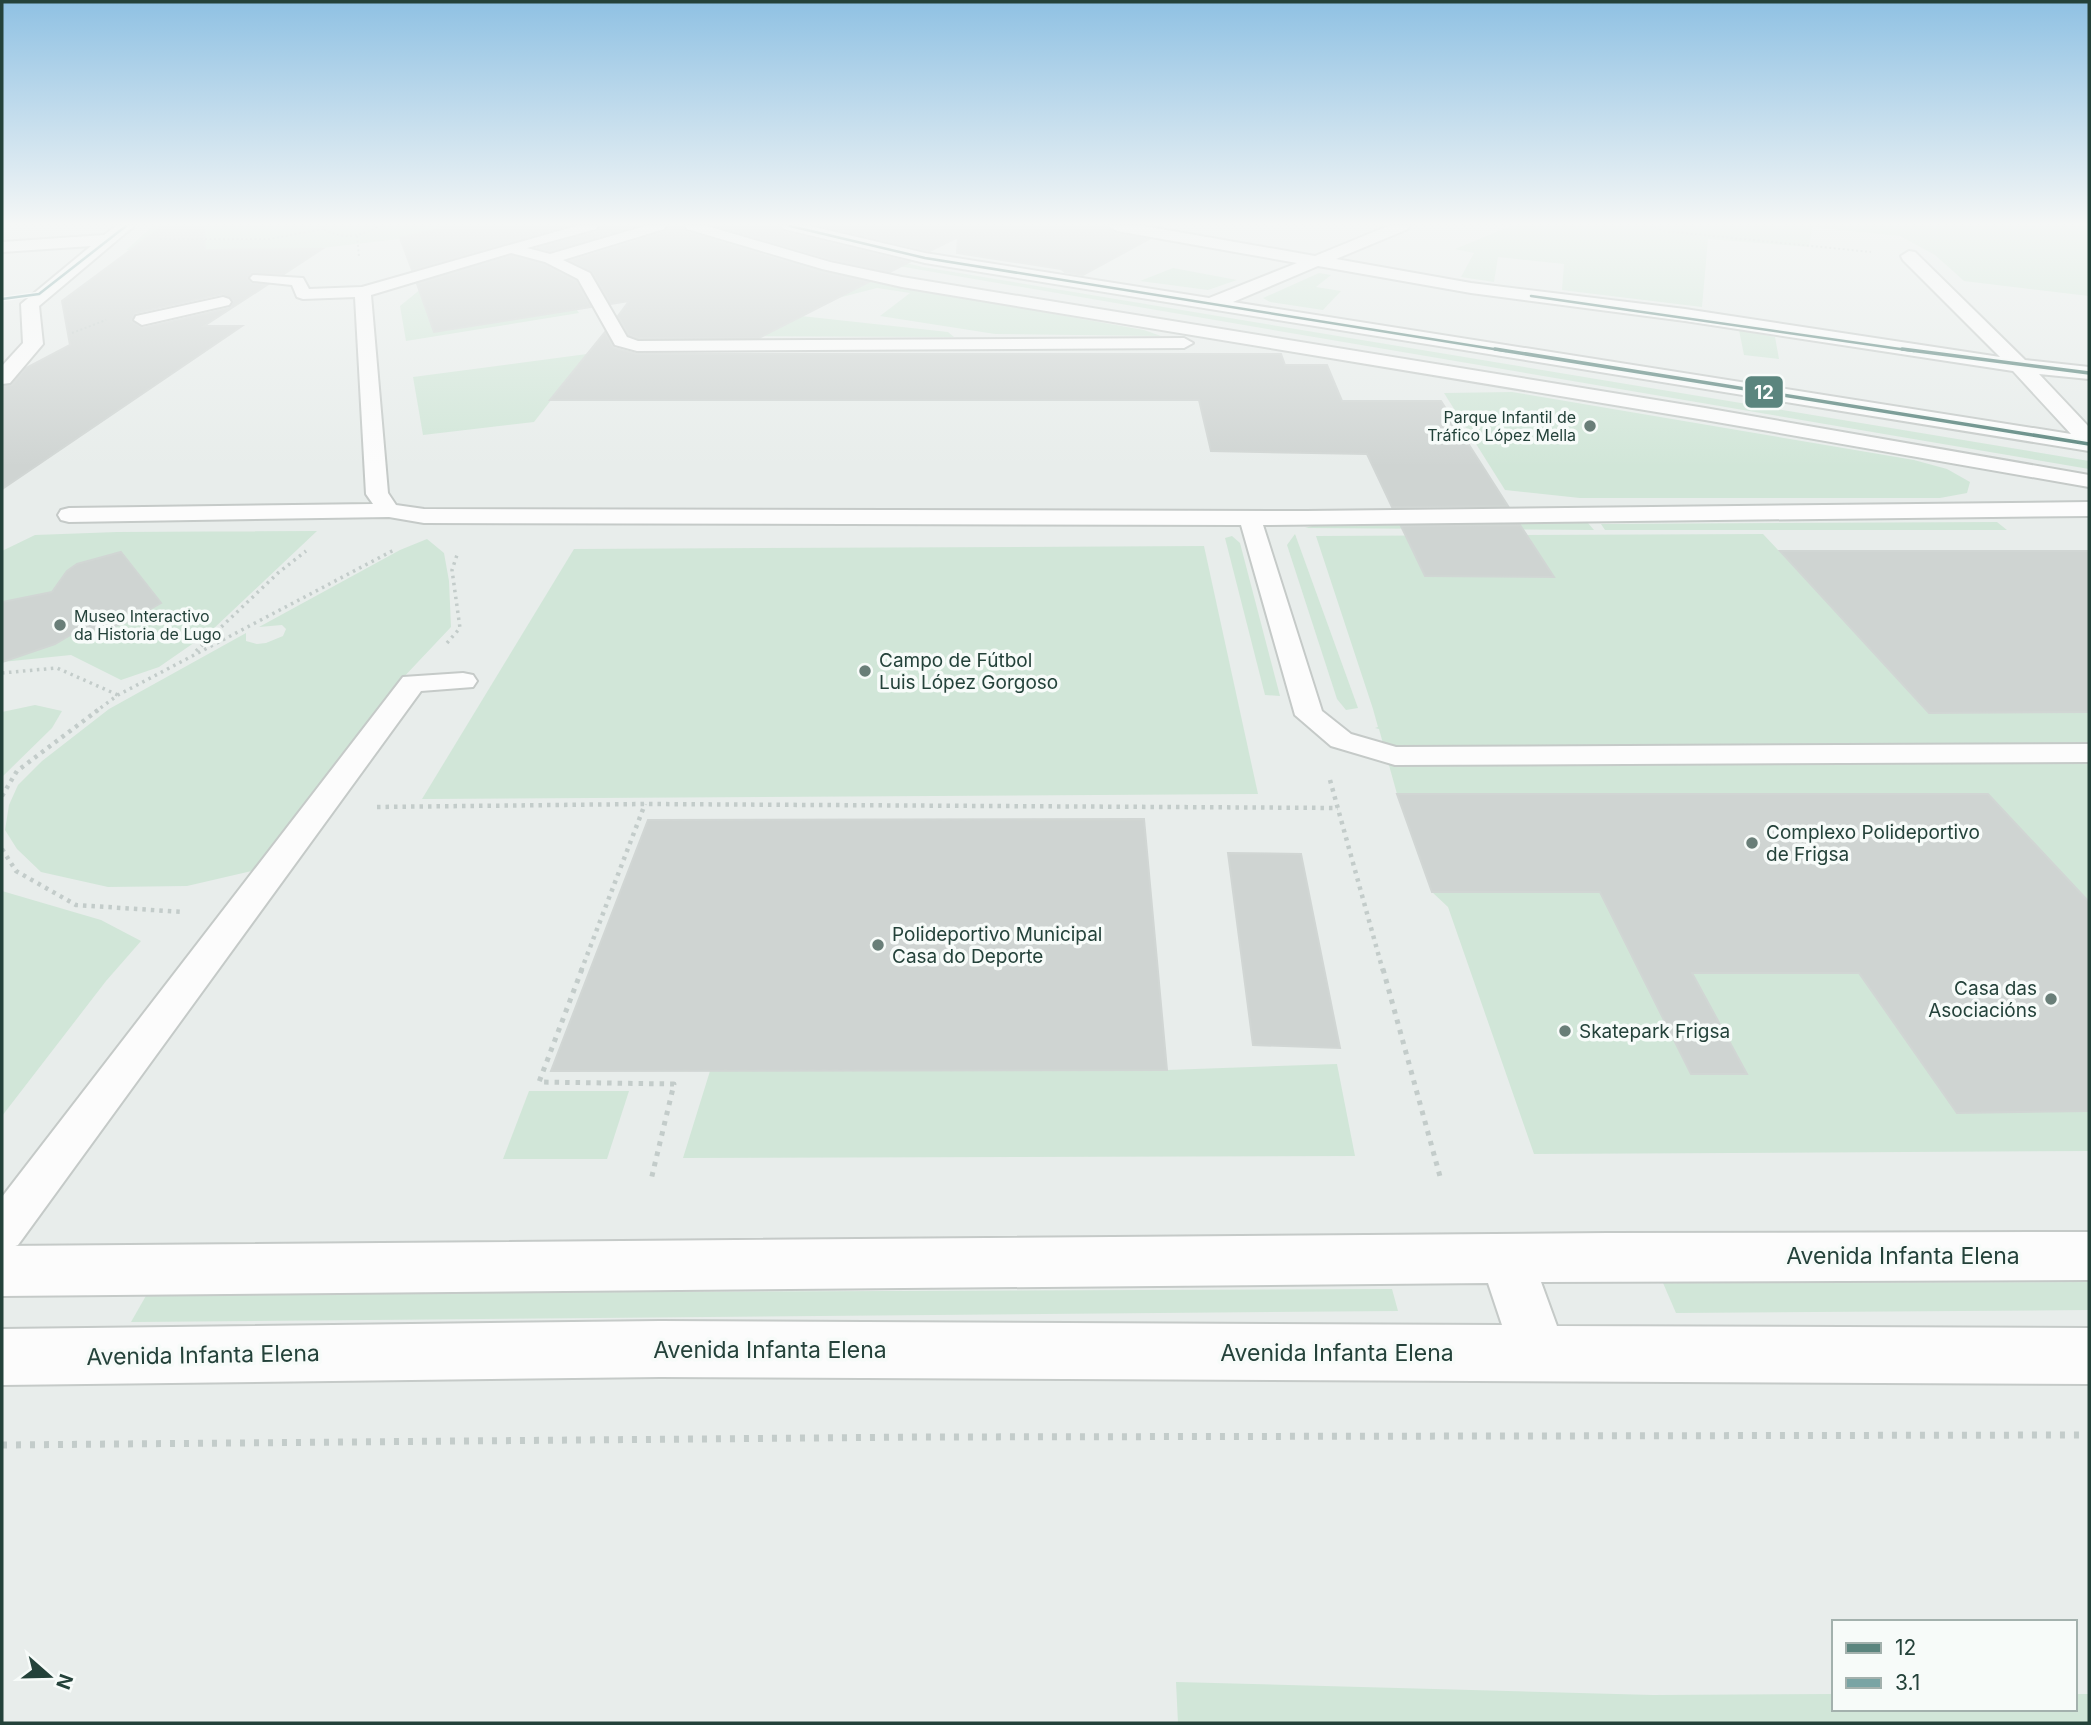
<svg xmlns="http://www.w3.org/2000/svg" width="2091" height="1725" viewBox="0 0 2091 1725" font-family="Inter,sans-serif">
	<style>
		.green { fill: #d1e6d8 }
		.building { fill: #cfd4d2; stroke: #d1d6d4; stroke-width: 2; fill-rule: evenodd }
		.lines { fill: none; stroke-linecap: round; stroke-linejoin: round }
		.service-casing { stroke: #c5cac8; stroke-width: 4 }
		.minor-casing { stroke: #c5cac8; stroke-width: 4 }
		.tertiary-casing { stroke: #c5cac8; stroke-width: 4 }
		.path-far4 { stroke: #c3ccca; stroke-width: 2; stroke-dasharray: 2 2.5; stroke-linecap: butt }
		.path-far3 { stroke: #c3ccca; stroke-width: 3.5; stroke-dasharray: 2.5 4.5; stroke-linecap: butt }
		.path-far2 { stroke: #c3ccca; stroke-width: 4.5; stroke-dasharray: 3.5 5; stroke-linecap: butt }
		.path-far1 { stroke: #c3ccca; stroke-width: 5; stroke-dasharray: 4.5 6; stroke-linecap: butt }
		.path { stroke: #c3ccca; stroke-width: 7; stroke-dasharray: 5 9; stroke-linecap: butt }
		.service { fill: #fcfcfc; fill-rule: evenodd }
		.minor { fill: #fcfcfc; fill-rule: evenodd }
		.tertiary { fill: #fcfcfc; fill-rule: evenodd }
		.bus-1-far1-casing { stroke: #f7fbf9; stroke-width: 5 }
		.bus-1-casing { stroke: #f7fbf9; stroke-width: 7 }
		.bus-2-casing { stroke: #f7fbf9; stroke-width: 5 }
		.bus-1-far1 { stroke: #5b857e; stroke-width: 2.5 }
		.bus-1 { stroke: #5b857e; stroke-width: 3.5 }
		.bus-2 { stroke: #79a4a4; stroke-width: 2.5 }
		.poi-dot { fill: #697e78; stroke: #f7fbf9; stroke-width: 2.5 }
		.labels { text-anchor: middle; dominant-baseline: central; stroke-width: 7; stroke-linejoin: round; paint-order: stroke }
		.far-poi-label { font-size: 16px; fill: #24423a; stroke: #f7fbf9; text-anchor: end }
		.poi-label { font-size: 19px; fill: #24423a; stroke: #f7fbf9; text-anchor: start }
		.near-street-label { font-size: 23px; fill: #24423a; stroke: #f7fbf9 }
		.line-badge { stroke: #f7fbf9; stroke-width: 2.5 }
		.badge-label { font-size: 19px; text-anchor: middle; font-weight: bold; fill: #fff }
	</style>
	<rect width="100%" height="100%" fill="#e8edeb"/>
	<g class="green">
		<polygon points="153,226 450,226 399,239 304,250 126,250"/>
		<polygon points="728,226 748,226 923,267 2089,461 2089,469 863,260"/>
		<polygon points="1511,226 2089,226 2089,296 1964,281 1935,255 1900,236 1812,227 1809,247 1708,239 1702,307 1562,290 1564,264 1498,257 1494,282 1461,277 1474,253 1455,249"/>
		<polygon points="767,256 903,287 1144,330 1161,336 995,334 880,316 910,293 877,288 838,298"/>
		<polygon points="1173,268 1237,280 1208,290 1140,281"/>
		<polygon points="1319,273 1331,275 1316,287 1341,291 1323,310 1270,302 1263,298"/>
		<polygon points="422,288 472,299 424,305 434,332 570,310 574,306 579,313 406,341 400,306"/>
		<polygon points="801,316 948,332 954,337 666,336"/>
		<polygon points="1739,330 1775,337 1779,359 1744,355"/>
		<polygon points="587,354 534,422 423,435 413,377"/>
		<polygon points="1512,392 1914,460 1947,469 1970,482 1967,493 1940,498 1580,498 1505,490 1444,393"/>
		<polygon points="1997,522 2007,530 1605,530 1601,524"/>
		<polygon points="1588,523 1594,530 1305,528 1316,525"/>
		<polygon points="317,531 211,631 159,667 121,680 71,655 2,662 2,551 35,535 117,532"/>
		<polygon points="1295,534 1358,708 1346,710 1337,699 1287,545"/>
		<polygon points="1763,534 1779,551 2089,550 2089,1151 1534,1154 1448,907 1432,892 1397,794 1379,729 1375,728 1378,727 1373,709 1316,536"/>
		<polygon points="1232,536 1240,543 1280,696 1265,695 1225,538"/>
		<polygon points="427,539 444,553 449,581 451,627 400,681 256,870 187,886 108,887 41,872 17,849 5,830 9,805 18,785 42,761 109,709 246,633 246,641 257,644 266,643 283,636 286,629 282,625 259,627 400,550"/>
		<polygon points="1204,546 1258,794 422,799 574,549"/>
		<polygon points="35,705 62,711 52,728 2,777 2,712"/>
		<polygon points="2,891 101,920 141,941 106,981 2,1116"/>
		<polygon points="1337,1064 1355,1156 683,1158 710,1071 1167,1070"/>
		<polygon points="529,1091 629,1091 607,1159 503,1159"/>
		<polygon points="2089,1282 2089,1310 1676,1313 1663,1283"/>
		<polygon points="1392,1289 1398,1311 131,1322 147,1294"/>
		<polygon points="1176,1682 1653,1695 1834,1694 1834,1709 2075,1709 2075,1694 2089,1694 2089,1723 1178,1723"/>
	</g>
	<g class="building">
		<path d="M163,226H204L205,250L322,249L284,274L251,273L247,278L251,283L267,285L204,326H242L2,489V386L12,385L26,368L70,345L62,301ZM222,294L233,301L230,308L143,328L131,321L135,313Z"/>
		<polygon points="450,226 567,226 412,270 400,238"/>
		<polygon points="601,226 636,226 550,251 537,248 597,232"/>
		<polygon points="669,226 682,226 686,232 821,272 869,282 759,338 638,338 629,335 618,316 629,301 611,304 592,272 570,261 665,232"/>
		<polygon points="716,226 779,226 783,232 909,262 890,272 831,259"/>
		<polygon points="821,226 1107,226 1117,234 1149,239 1083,275 1065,272 1061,269 957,253 958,237 930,251"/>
		<polygon points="511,256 544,264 576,281 591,307 434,332 417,284"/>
		<polygon points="605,332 614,348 637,354 1281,354 1285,365 1327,365 1342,401 1441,401 1508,506 1392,507 1367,454 1211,451 1199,400 550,400"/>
		<polygon points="1520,525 1554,577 1425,576 1401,526"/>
		<polygon points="1780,551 2089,551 2089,712 1929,713"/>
		<polygon points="121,552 161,603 127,622 108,628 77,631 55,644 2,662 2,602 52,592 67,571 77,564"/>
		<polygon points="1397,794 1988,794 2089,902 2089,1111 1957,1113 1859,973 1692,973 1747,1074 1691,1074 1600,892 1432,892"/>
		<polygon points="1144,819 1167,1070 551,1071 648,820"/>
		<polygon points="1228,853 1301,854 1340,1048 1253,1045"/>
	</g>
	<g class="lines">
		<defs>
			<g id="service">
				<polygon points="576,226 598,226 596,229 527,248 550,254 645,226 666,226 664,229 563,260 590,273 627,337 638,341 1184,338 1193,343 1184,348 637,351 615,345 578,279 545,262 511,253 371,295 388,493 396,505 424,509 1306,511 2089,502 2089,516 1263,525 1322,711 1351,734 1396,747 2089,744 2089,762 1395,765 1331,746 1295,715 1241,525 424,523 389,517 69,522 61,520 58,515 61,510 69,508 373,504 366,494 355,297 303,299 297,297 292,285 253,281 250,278 253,275 303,278 309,289 362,287"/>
				<polygon points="685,226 707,226 830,262 902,277 1705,408 2089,475 2089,487 1705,420 902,287 822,269 687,229"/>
				<polygon points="223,297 229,299 231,302 229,305 142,325 134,320 136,316"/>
				<polygon points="463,673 473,675 477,681 473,687 421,691 18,1245 2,1251 2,1197 403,677"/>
			</g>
			<g id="minor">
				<polygon points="116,226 134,226 39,306 43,344 10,383 2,384 2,366 23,343 21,304 91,246 2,252 2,242 104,235"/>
				<path d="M782,226H810L925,253L1209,298L1297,263L1117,231L1109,226H1144L1315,256L1388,226H1410L1408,229L1336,259L1471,283L1685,309L2000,357L1903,260L1901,256L1909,251L1915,252L2025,360L2089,367V379L2039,374L2089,427V451L925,263L784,229ZM1318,266L1471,293L1685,321L2013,371L2071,434L1233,302Z"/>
			</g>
			<polygon id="tertiary" points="2089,1232 2089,1280 1541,1282 1557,1326 2089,1328 2089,1384 660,1377 2,1385 2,1329 660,1321 1502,1325 1488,1283 2,1296 2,1246 1608,1233"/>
		</defs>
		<use href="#service" class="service-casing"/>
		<use href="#minor" class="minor-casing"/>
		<use href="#tertiary" class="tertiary-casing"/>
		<g class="path-far4">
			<path d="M324,226L323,229C342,239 360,238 378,226"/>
			<polyline points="1651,226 1664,231 1871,252"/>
			<polyline points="357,236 359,256"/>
			<polyline points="160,239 269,239 323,229"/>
			<polyline points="72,333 106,320"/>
		</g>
		<g class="path-far3">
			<polyline points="447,643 460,628 452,570 458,552"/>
			<polyline points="196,651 278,573 306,551"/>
			<polyline points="2,673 57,668 118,695"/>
			<polyline points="95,712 118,695 394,550"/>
		</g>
		<g class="path-far2">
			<polyline points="1330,780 1383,971"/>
			<polyline points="2,796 17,771 98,710"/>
			<polyline points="377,807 645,804 1338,808"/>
			<polyline points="2,849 16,871 76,905 183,912"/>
			<polyline points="581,971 645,804"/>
		</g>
		<g class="path-far1">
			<polyline points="582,969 539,1082 674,1084 651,1180"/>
			<polyline points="1383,969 1441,1180"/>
		</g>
		<polyline class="path" points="2,1445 925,1437 2089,1435"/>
		<use href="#service" class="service"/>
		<use href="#minor" class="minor"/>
		<use href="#tertiary" class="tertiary"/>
		<defs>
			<g id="bus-1-far1">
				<polyline points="790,226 925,258 1506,351"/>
				<polyline points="1531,296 1914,351"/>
			</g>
			<g id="bus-1">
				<polyline points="1495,349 2089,444"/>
				<polyline points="1902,349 2089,373"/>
			</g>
			<polyline id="bus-2" points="2,299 39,294 126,226"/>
		</defs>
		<use href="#bus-1-far1" class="bus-1-far1-casing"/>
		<use href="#bus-1" class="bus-1-casing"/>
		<use href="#bus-2" class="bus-2-casing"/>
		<use href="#bus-1-far1" class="bus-1-far1"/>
		<use href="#bus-1" class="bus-1"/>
		<use href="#bus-2" class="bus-2"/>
	</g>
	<linearGradient id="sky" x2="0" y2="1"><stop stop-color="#8fc1e3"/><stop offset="0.48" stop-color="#f5f7f6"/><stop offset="1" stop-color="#f5f7f6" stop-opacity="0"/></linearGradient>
	<rect width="2091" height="467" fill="url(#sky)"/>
	<g class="poi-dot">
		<circle cx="1590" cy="426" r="7"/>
		<circle cx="60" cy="625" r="7"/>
		<circle cx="865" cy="671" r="7"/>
		<circle cx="1752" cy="843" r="7"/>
		<circle cx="878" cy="945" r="7"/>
		<circle cx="2051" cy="999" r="7"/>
		<circle cx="1565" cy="1031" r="7"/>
	</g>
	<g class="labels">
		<g class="far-poi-label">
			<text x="1576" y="417">Parque Infantil de<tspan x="1576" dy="18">Tráfico López Mella</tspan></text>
			<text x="74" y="616" text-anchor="start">Museo Interactivo<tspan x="74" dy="18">da Historia de Lugo</tspan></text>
		</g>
		<g class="poi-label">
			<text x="879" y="660">Campo de Fútbol<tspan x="879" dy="22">Luis López Gorgoso</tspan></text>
			<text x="1766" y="832">Complexo Polideportivo<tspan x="1766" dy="22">de Frigsa</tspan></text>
			<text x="892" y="934">Polideportivo Municipal<tspan x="892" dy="22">Casa do Deporte</tspan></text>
			<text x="2037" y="988" text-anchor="end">Casa das<tspan x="2037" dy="22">Asociacións</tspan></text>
			<text x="1579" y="1031">Skatepark Frigsa</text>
		</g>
		<g class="near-street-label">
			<text x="1903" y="1256">Avenida Infanta Elena</text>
			<text x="770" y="1350">Avenida Infanta Elena</text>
			<text x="1337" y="1353">Avenida Infanta Elena</text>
			<text transform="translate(203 1355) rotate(-1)">Avenida Infanta Elena</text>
		</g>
	</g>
	<rect class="line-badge" x="1744" y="375" width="40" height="34" rx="7" fill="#5b857e"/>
	<g class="badge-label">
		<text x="1764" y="399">12</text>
	</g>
	<rect width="2091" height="1725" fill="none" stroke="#24423a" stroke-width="7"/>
	<rect x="1832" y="1620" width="245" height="91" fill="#f7fbf9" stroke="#a3b1ad" stroke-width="2"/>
	<rect x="1846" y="1643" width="35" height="10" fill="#5b857e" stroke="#a3b1ad" stroke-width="2"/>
	<text x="1895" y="1655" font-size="21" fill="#24423a">12</text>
	<rect x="1846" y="1678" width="35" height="10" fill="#79a4a4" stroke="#a3b1ad" stroke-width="2"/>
	<text x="1895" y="1690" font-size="21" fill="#24423a">3.1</text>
	<g transform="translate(49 1676) rotate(110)" stroke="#f7fbf9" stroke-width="5" paint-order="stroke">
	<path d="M0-5L12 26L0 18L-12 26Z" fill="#24423a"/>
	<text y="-10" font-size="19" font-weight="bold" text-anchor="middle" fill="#24423a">N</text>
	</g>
</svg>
